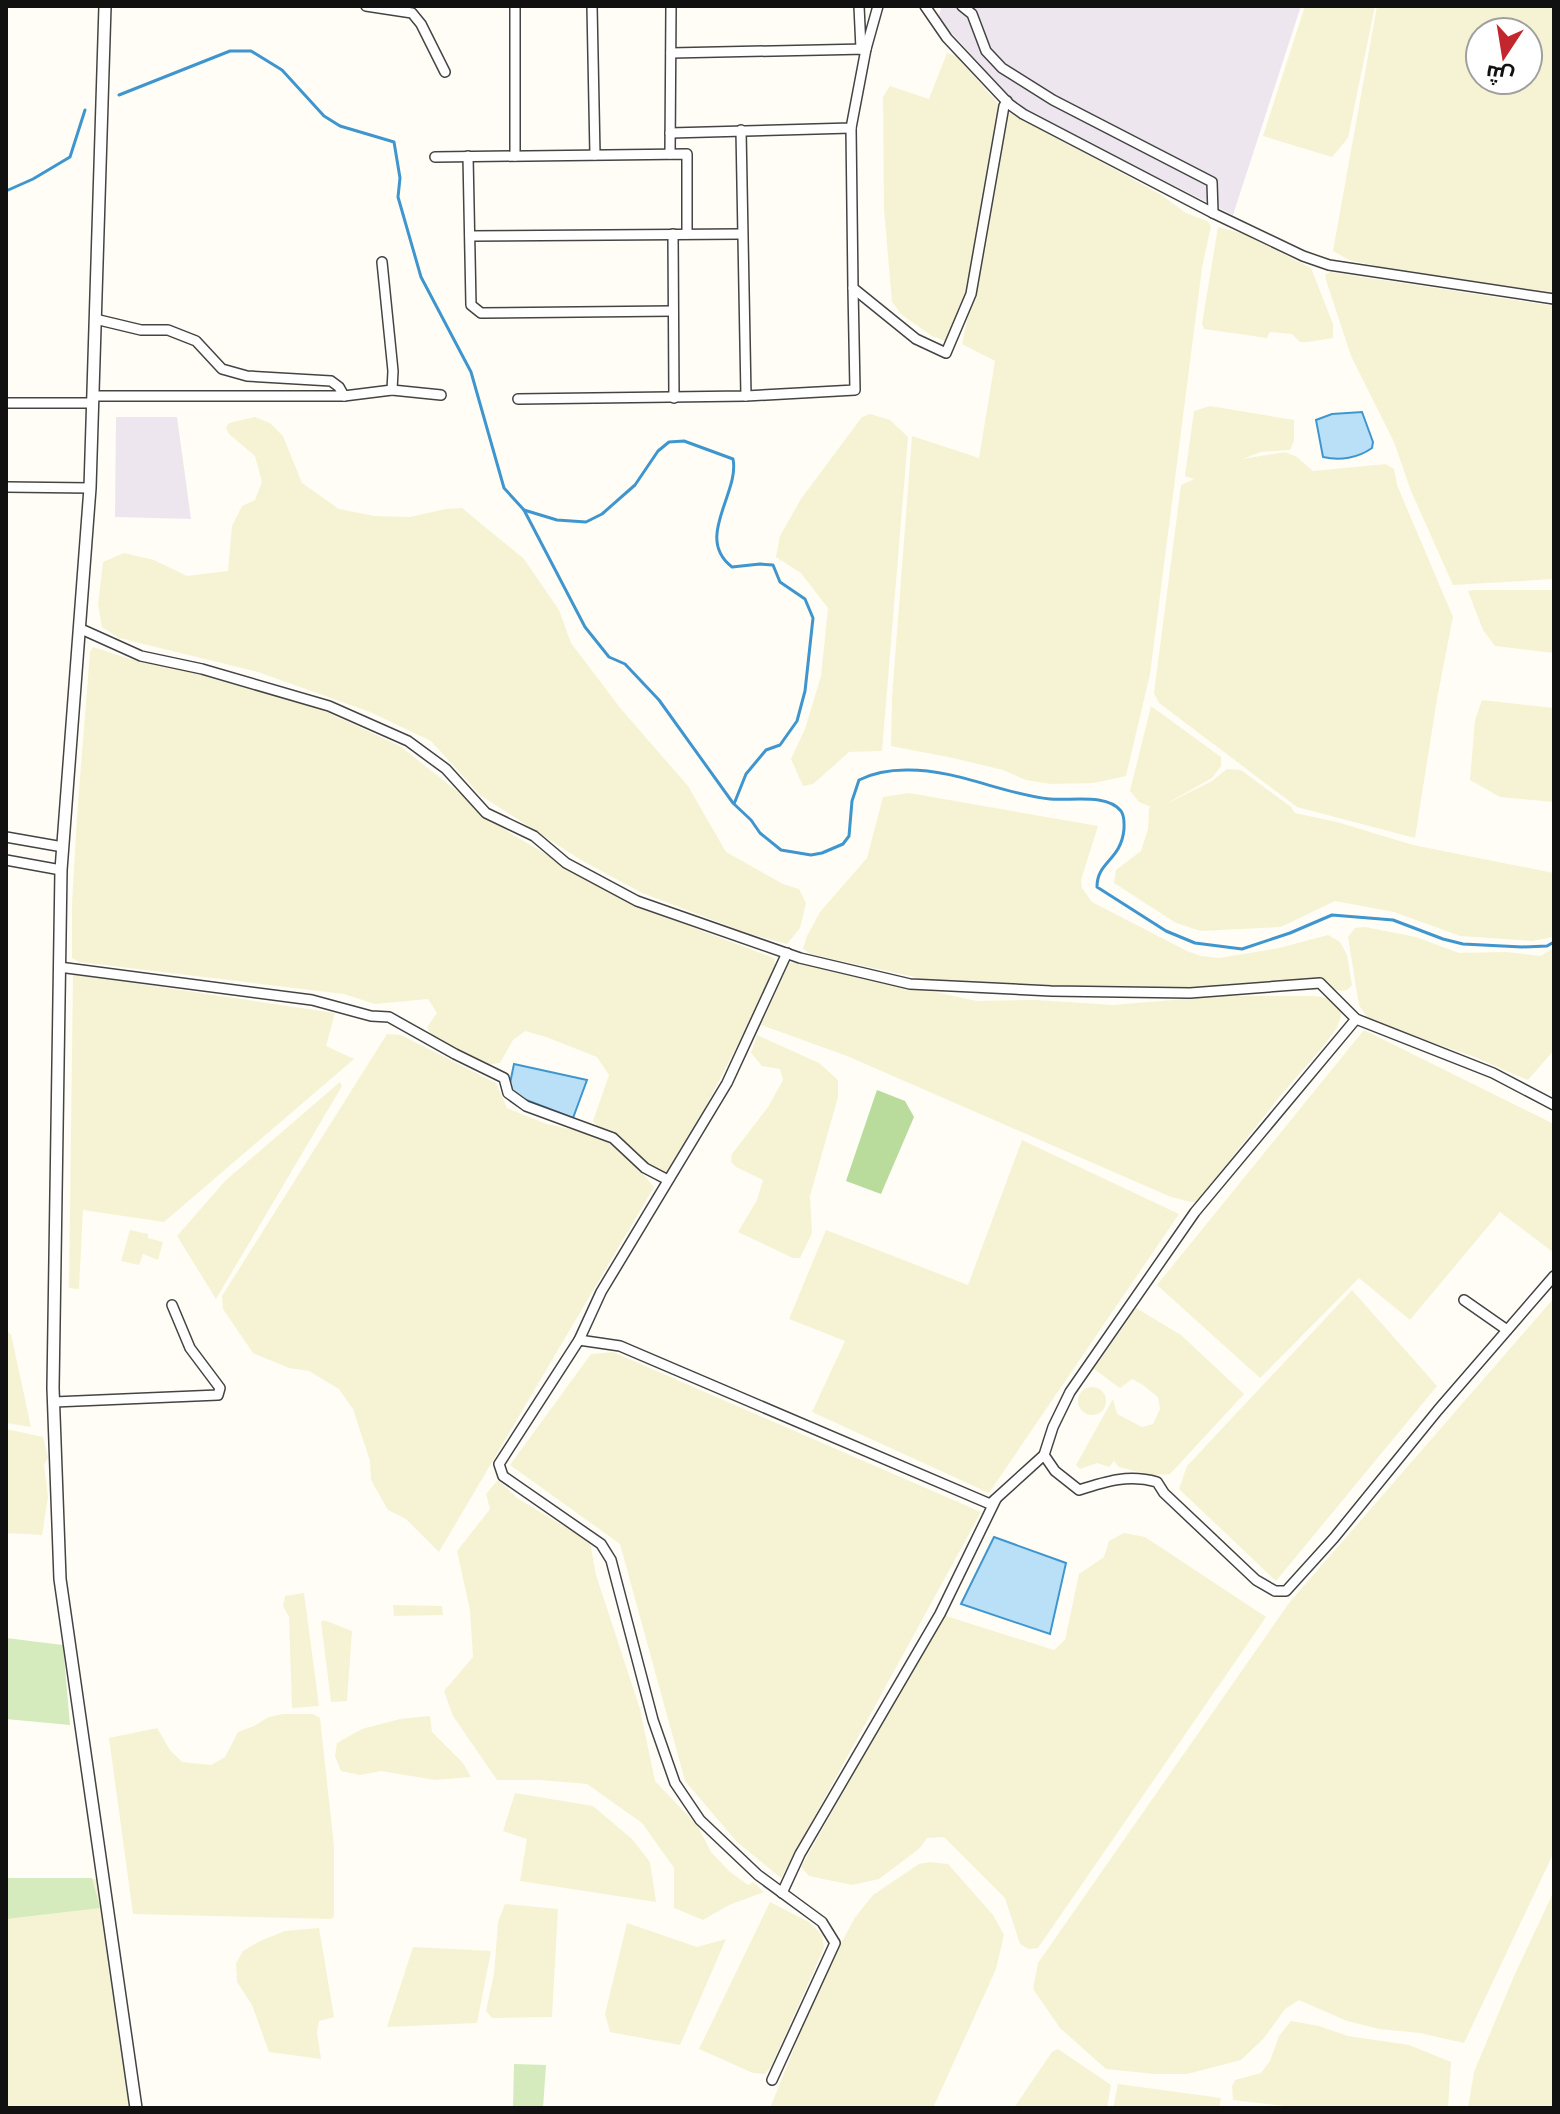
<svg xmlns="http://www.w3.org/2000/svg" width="1560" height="2114" viewBox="0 0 1560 2114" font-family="'Crimson Pro',Cairo,serif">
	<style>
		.industrial { fill: #eee6ef }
		.farmland { fill: #f6f3d4; fill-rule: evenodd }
		.green { fill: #d5ebbd }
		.forest { fill: #b9dc9c }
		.water { fill: #b9e0f7; stroke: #3f96cf; stroke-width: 2 }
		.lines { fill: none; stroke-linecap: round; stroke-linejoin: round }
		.stream { stroke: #3f96cf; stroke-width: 3 }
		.minor-casing { stroke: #444; stroke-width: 12 }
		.tertiary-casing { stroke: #444; stroke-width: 14 }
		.minor { stroke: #fff; stroke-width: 9 }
		.tertiary { stroke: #fff; stroke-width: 11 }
	</style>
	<rect width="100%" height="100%" fill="#fffdf5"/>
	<g class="industrial">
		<polygon points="942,6 1301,6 1233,215 1032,115 1008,95 938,18"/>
		<polygon points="116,417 177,417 191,519 115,517"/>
	</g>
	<g class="farmland">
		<polygon points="1305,6 1375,6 1348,138 1332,157 1263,136"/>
		<path d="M1377,6H1554V295L1396,270L1349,260L1333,251ZM1480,32H1528V80H1480Z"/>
		<polygon points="947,53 956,56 1003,109 1160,194 1186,213 1207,221 1211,226 1202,268 1150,674 1126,776 1094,783 1051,784 1026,780 1003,770 953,758 891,746 892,697 912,436 979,458 995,361 962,344 976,279 956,345 932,336 902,315 892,302 884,209 883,97 890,86 929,99"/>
		<polygon points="1218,227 1244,234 1311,268 1333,324 1333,338 1308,342 1300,342 1292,334 1270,332 1267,338 1204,329 1202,324"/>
		<polygon points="1330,272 1554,306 1554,579 1453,585 1411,491 1394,442 1351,356 1326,280 1325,275"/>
		<polygon points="1210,406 1294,420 1294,441 1290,450 1261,452 1242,459 1285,452 1297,457 1313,471 1386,464 1394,469 1397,485 1453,617 1437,699 1415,838 1297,807 1159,703 1154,693 1181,485 1194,479 1185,476 1194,411"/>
		<polygon points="870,414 890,420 908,437 882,751 849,752 813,784 803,786 791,759 805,729 821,676 828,608 801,573 776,557 780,536 801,499 862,417"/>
		<polygon points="255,417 270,423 283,436 302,483 339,509 375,516 410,517 446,509 462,508 524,559 559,610 571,643 621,709 688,786 726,852 783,884 799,889 806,903 800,928 787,944 750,934 642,893 581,860 480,795 431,741 370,712 258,672 119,638 102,627 98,605 103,562 124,553 154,560 187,576 228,571 232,526 242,506 255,500 262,482 255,456 229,434 226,427 229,423"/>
		<polygon points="1473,590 1554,590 1554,653 1495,646 1483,630 1468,591"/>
		<polygon points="93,647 130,659 193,671 318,708 400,746 510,833 602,887 660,915 774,958 776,970 671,1174 662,1174 649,1165 620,1137 599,1128 593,1121 609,1075 597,1057 546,1037 525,1031 513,1040 500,1063 485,1065 432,1036 427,1027 437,1013 428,999 375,1004 344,994 79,962 72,958 72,903 77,816 90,652"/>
		<polygon points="1482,700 1554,708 1554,802 1500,797 1470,780 1475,720"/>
		<polygon points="1151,706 1221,757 1221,766 1212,778 1164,805 1212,781 1227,769 1241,770 1291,807 1295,813 1337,822 1413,845 1554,873 1554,937 1532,941 1460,936 1394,912 1335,901 1281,927 1201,931 1176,923 1114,883 1116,870 1141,851 1148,829 1149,808 1151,807 1139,802 1130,791"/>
		<polygon points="909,793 1098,826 1081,880 1082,888 1092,902 1187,951 1201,956 1219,958 1279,948 1328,935 1340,942 1347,955 1352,985 1347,990 1342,991 1303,983 1217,986 1173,990 947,984 841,961 811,954 803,949 807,936 820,912 867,858 883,797"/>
		<polygon points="1365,927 1416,937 1459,953 1506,952 1540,956 1554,948 1554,1050 1528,1080 1472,1056 1392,1029 1367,1017 1359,1005 1348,937 1355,928"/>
		<polygon points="795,962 977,1001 1035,1000 1113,1005 1220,996 1315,996 1343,1001 1342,1012 1337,1028 1321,1049 1280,1096 1197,1202 1191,1202 1171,1197 847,1056 761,1025 789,963"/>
		<polygon points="73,974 335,1013 326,1046 354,1059 164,1222 83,1210 79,1289 69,1288"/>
		<polygon points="1364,1030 1554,1124 1554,1253 1500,1212 1410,1320 1359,1278 1260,1378 1157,1285"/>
		<polygon points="387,1034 401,1035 496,1083 507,1108 547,1124 574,1130 620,1147 654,1187 439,1552 406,1519 388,1510 371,1480 370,1461 353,1409 339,1389 309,1371 289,1368 253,1353 223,1309 222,1296"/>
		<polygon points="757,1035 819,1063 838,1080 838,1097 810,1196 812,1233 800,1258 793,1258 738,1232 757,1200 763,1180 736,1167 731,1162 732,1154 768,1107 783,1080 780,1069 762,1066 751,1053"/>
		<polygon points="340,1082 342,1086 216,1299 177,1236 225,1181"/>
		<polygon points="1022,1140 1179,1214 989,1493 812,1412 845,1341 789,1319 826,1230 968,1285"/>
		<polygon points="130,1230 148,1234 148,1238 163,1242 158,1260 143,1254 139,1265 121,1261"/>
		<polygon points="1352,1290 1437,1386 1276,1581 1179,1489 1187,1466"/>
		<polygon points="1554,1298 1554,1852 1464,2043 1420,2033 1379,2029 1347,2021 1299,2000 1285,2009 1264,2038 1241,2060 1187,2074 1155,2074 1106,2069 1060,2028 1033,1989 1038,1963 1289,1603"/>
		<polygon points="1136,1308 1181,1335 1244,1394 1170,1474 1151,1475 1119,1467 1114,1461 1109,1467 1097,1463 1080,1469 1076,1465 1113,1399 1117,1414 1142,1427 1153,1424 1160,1409 1158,1397 1143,1385 1132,1379 1120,1388 1094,1369"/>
		<polygon points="6,1331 11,1334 31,1427 6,1423"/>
		<polygon points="613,1352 981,1512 781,1878 737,1842 685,1781 620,1544 510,1465 591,1354"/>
		<circle cx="1092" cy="1401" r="14"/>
		<polygon points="6,1429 43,1437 48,1458 44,1465 48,1497 42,1535 6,1533"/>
		<polygon points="498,1480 517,1498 590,1542 596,1575 640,1709 655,1781 697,1825 711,1852 729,1871 748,1885 753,1882 764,1892 729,1905 703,1920 674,1908 674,1868 642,1823 587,1784 540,1780 497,1780 453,1716 444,1691 473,1657 470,1610 457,1551 490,1509 486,1494"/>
		<polygon points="1124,1533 1145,1537 1266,1617 1038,1948 1029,1949 1020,1944 1005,1898 944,1837 927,1838 920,1848 879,1879 852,1885 809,1876 801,1867 943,1615 1054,1650 1065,1640 1079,1574 1104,1557 1109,1541"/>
		<polygon points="304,1593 319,1706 292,1708 289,1617 283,1606 285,1596"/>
		<polygon points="393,1605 442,1606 443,1615 394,1616"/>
		<polygon points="324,1620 352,1631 347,1701 331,1702 321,1622"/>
		<polygon points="283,1714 313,1714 320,1718 334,1846 334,1917 331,1919 133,1914 109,1738 157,1728 170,1750 182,1762 211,1765 225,1757 238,1732 254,1726 269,1717"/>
		<polygon points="430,1716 432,1732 463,1763 471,1777 435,1780 381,1771 360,1775 341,1771 335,1756 337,1743 362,1729 400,1719"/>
		<polygon points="515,1793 593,1806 632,1839 650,1862 656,1902 520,1881 527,1839 503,1831"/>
		<polygon points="930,1862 948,1864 993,1915 1004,1935 996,1969 933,2108 770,2108 822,1979 854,1919 873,1895 919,1864"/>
		<polygon points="6,1878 103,1879 136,2108 6,2108"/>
		<polygon points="1554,1891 1554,2108 1468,2108 1474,2072 1514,1976"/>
		<polygon points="770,1902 809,1922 822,1935 824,1948 771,2067 765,2074 753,2073 699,2049"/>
		<polygon points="505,1904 558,1909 552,2017 492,2018 486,2011 494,1974 498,1922"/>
		<polygon points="627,1923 697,1947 726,1939 680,2045 610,2032 605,2014"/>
		<polygon points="319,1928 334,2017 319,2021 317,2033 321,2059 269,2052 252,2005 237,1982 236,1963 243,1951 260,1941 285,1931"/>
		<polygon points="413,1947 491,1951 477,2023 387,2027"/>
		<polygon points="1291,2021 1319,2026 1348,2036 1409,2045 1451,2062 1448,2108 1304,2108 1233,2100 1232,2086 1235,2080 1261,2073 1270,2061 1279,2036"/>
		<polygon points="1058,2049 1111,2085 1107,2108 1014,2108 1052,2052"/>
		<polygon points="1118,2084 1221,2098 1219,2108 1113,2108"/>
	</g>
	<g class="green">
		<polygon points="6,1638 63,1645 70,1725 6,1719"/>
		<polygon points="6,1878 92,1878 100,1908 6,1919"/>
		<polygon points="514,2064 546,2065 543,2108 513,2108"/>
	</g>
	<polygon class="forest" points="877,1090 905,1101 914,1117 881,1194 846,1181"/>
	<g class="water">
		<path d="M1362,412L1373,442L1372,448C1358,458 1340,461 1323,457L1316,420L1332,414Z"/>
		<polygon points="514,1064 587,1080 573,1118 508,1093"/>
		<polygon points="994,1537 1066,1563 1050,1634 961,1604"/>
	</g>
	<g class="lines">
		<g class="stream">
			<path d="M119,95L230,51H251L282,70L324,116L340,126L394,142L400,178L398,197L421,277L471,372L504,488L524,510L557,520L586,522L602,514L635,485L658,451L669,442L684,441L733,459C740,493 694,538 732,567L760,564L773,565L780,582L805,599L813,618L805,691L797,721L780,745L766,750L746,774L734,804L751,820L760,833L781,850L811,855L822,853L843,844L849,836L852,801L859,780C873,773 890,770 906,770C956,769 1002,794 1050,799C1070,801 1107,793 1121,811C1125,817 1124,822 1124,829C1121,861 1097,861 1097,887L1166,931L1195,943L1242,949L1290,933L1332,915L1393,920L1443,939L1463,944L1522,947L1547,946L1554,942"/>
			<polyline points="6,191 33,179 70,157 85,110"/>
			<polyline points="524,510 585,627 609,657 625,664 659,700 733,803"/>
		</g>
		<defs>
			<g id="minor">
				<polyline points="366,6 412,13 421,24 445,72"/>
				<polyline points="515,6 515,156"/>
				<polyline points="592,6 595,155"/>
				<polyline points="859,6 861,49"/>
				<polyline points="925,6 947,38 1009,104 1023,114 1213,213 1303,256 1329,265 1554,299"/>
				<polyline points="962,6 972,14 986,51 1002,68 1053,100 1212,182 1213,213"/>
				<polyline points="866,49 878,6"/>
				<polyline points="851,128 853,288 916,339 946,353 971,294 1004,106 1007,101"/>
				<polyline points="741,130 746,396"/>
				<polyline points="670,133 851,128 866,49 671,53"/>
				<polyline points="670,154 671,6"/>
				<polyline points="468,156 471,305 481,313 673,311"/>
				<polyline points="435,157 687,154 687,234"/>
				<polyline points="673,234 674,398"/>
				<polyline points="470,236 741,234"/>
				<polyline points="95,319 141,330 168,330 196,341 222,369 247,376 331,381 339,387 344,396"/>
				<polyline points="392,390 441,395"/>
				<polyline points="93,396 344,396 392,390 393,371 382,262"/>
				<polyline points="518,399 746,396 855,390 853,288"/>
				<polyline points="6,403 92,403"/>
				<polyline points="6,487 90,488"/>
				<polyline points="81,629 141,656 202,669 329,706 408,741 446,769 486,813 534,836 566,863 637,901 800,958 910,984 1051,991 1190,993 1320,983 1356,1019 1493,1073 1554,1105"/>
				<polyline points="6,837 63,847"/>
				<polyline points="6,860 61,870"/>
				<polyline points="59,967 312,1000 371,1016 389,1017 455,1054 504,1078 508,1093 526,1106 613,1138 645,1168 668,1180"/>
				<path d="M1356,1019L1195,1212L1070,1392L1053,1427L1044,1455L1055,1471L1079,1490C1107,1481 1129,1474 1157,1482L1164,1493L1256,1580L1275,1591H1286L1334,1538L1438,1410L1554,1276"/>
				<polyline points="1464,1300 1507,1330"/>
				<polyline points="579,1340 601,1292 727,1083 787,953"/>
				<polyline points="54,1402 218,1395 220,1388 190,1348 172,1305"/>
				<polyline points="782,1893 800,1854 940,1614 996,1499"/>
				<polyline points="772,2080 835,1943 822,1922 758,1875 700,1820 675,1783 653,1720 611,1560 601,1544 503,1476 499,1464 579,1340 620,1346 990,1504 1044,1455"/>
			</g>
			<polyline id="tertiary" points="105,6 90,488 61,870 53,1388 60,1579 136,2108"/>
		</defs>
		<use href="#minor" class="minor-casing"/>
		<use href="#tertiary" class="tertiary-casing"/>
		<use href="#minor" class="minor"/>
		<use href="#tertiary" class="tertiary"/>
	</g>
	<rect width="1560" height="2114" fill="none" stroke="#111111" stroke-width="16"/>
	<g transform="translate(1504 56) rotate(192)"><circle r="38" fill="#ffffff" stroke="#a0a0a0" stroke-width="2"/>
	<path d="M0-6L14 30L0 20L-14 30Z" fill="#c4262e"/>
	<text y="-12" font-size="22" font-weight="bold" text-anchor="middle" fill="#111111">ش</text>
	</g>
</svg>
